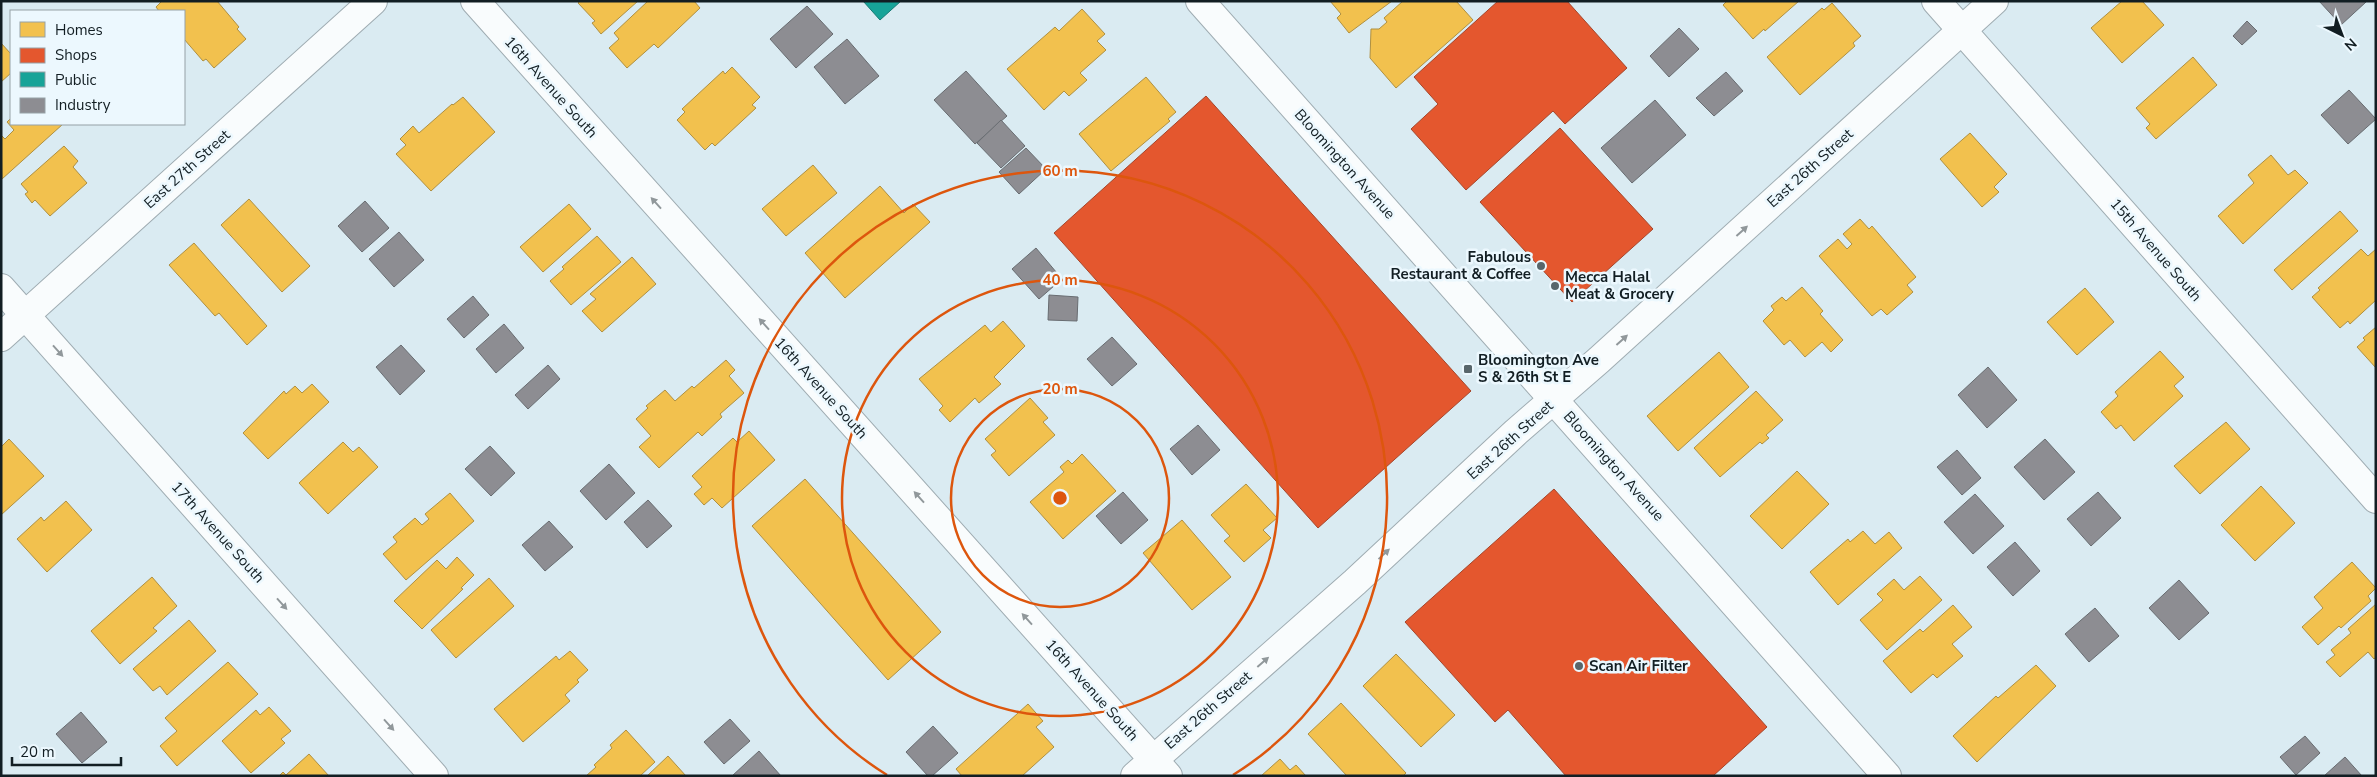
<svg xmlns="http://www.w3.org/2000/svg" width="2377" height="777" viewBox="0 0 2377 777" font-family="'Nunito Sans',sans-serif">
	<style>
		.homes { fill: #f2c14e; stroke: #af9041 }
		.shops { fill: #e4572e; stroke: #a5462b }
		.public { fill: #17a398; stroke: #167b75 }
		.industry { fill: #8d8d92; stroke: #686c71 }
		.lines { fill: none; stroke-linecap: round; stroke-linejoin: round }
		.minor-casing { stroke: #9facb2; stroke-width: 30 }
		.tertiary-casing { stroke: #9facb2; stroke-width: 30 }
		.minor { stroke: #f9fcfd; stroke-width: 28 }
		.tertiary { stroke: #f9fcfd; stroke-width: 28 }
		.oneway { fill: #91989b }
		.ring { fill: none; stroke: #dd560d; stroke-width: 2.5 }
		.poi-dot { fill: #58666b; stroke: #ecf8fe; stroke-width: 2 }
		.labels { text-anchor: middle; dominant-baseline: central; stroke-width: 5; stroke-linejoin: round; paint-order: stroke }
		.street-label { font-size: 15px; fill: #121e23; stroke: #ecf8fe }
		.poi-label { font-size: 15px; font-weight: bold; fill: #121e23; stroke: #ecf8fe; text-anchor: start }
		.centre { fill: #dd560d; stroke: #ecf8fe; stroke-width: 2.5 }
		.ring-label { font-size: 15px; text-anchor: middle; font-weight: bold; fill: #dd560d; stroke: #ecf8fe; stroke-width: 5; stroke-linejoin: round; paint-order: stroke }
	</style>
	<rect width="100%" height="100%" fill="#daebf2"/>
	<g class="homes">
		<polygon points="162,1 217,1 239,27 237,29 246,39 214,68 206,59 203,61 184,39 184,11 159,11 156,7"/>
		<polygon points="580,1 638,1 601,34 592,23 595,21 578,3"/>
		<polygon points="648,1 694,1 700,8 658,48 654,44 627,68 609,48 619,39 614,33"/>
		<polygon points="1330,1 1392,1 1349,33 1337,18 1341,14"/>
		<polygon points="1403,1 1456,1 1473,20 1396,88 1370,58 1371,29 1379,29 1387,22 1384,18"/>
		<polygon points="1727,1 1799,1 1765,31 1764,29 1753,39 1723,5"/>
		<polygon points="2122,1 2142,1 2164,25 2122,63 2091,28"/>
		<polygon points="1832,3 1861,36 1853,43 1855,46 1800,95 1767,57 1822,8 1824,10"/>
		<polygon points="1082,9 1105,34 1097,41 1106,50 1080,73 1087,80 1069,96 1064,91 1044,110 1007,69 1055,27 1059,31"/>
		<polygon points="1,43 11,54 11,73 1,82"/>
		<polygon points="2193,57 2217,85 2156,139 2146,128 2150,124 2136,108"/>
		<polygon points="732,67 760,97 752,105 756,108 715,146 712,143 705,150 677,120 685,112 682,109 723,71 725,74"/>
		<polygon points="1146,77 1176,112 1168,119 1170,121 1111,171 1079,134"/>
		<polygon points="463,97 495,132 431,191 396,154 406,145 400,139 413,126 419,133 452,104 453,105"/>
		<polygon points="11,118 11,124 63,124 2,179 1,135 5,139 14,130 7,122"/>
		<polygon points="1970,133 2007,174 1994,187 1999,192 1982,207 1940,159"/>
		<polygon points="64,146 78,161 73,167 87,183 50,216 35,200 32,203 25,194 28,192 21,184"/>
		<polygon points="2271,155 2288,175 2295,170 2308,183 2243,244 2218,216 2254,183 2248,175"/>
		<polygon points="813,165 837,193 786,236 762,209"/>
		<polygon points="880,186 904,213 913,204 930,222 845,298 805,253"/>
		<polygon points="249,199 310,266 282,292 221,225"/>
		<polygon points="569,204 591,229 543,272 520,247"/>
		<polygon points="2340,211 2358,231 2292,290 2274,270"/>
		<polygon points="1860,219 1869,229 1872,226 1916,277 1907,285 1913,292 1887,315 1881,309 1872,316 1819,256 1838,239 1847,249 1852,244 1843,234"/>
		<polygon points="597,236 621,262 571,305 550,281 564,269 562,267"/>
		<polygon points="194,243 267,326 247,345 219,313 215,316 169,265"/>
		<polygon points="2361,249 2368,256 2376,249 2376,300 2350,324 2348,321 2340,328 2312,297 2320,290 2318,288"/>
		<polygon points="632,257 656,284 602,332 582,311 596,299 590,294"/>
		<polygon points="1802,287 1823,311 1820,314 1843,340 1831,352 1822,342 1805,357 1790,340 1784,345 1763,321 1774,310 1771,306 1782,297 1786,301"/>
		<polygon points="2085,288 2114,322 2077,355 2047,322"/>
		<polygon points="1003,321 1025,346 994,377 1001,384 979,403 975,398 950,422 939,410 943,406 919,379 985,325 991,332"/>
		<polygon points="2376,327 2376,368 2357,347 2365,340 2363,338"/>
		<polygon points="2160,351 2184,377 2174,386 2183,396 2134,441 2121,425 2116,429 2101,412 2118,396 2115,392"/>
		<polygon points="1719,352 1749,387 1678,451 1647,416"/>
		<polygon points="726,360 735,370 729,376 744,393 720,414 722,417 702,436 698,432 659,468 639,447 651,436 636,419 648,408 646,406 665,390 675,401 692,386 694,388"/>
		<polygon points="312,384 329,402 268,459 243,433 284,391 286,394 295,386 302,393"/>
		<polygon points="1756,391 1783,420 1766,435 1769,438 1762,444 1760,442 1720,477 1694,448"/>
		<polygon points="1030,398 1048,418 1043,422 1055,435 1009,476 991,455 996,451 985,439"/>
		<polygon points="2226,422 2250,449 2200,494 2174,466"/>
		<polygon points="749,431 775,460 722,508 712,498 704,505 694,494 702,487 692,476 733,438 737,442"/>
		<polygon points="9,439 44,476 1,515 1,447"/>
		<polygon points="343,442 353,452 359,447 378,467 328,514 299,483"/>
		<polygon points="1082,454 1116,491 1063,539 1030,502 1064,472 1060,467 1068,460 1072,464"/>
		<polygon points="1797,471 1829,504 1782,549 1750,516"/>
		<polygon points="805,479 941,632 888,680 752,526"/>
		<polygon points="1246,484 1277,518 1263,530 1271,538 1244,562 1224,541 1230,536 1211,515"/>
		<polygon points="2261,486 2295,523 2255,561 2221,525"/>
		<polygon points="450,493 474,521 406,580 383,554 397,542 393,537 415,518 422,525 429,519 425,514"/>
		<polygon points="66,501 92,530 47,572 17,539 41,517 44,521"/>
		<polygon points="1182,520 1231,577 1192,610 1143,553"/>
		<polygon points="1863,531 1875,544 1889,532 1902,548 1838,605 1810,572 1848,539 1850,542"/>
		<polygon points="457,557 474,575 461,588 463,589 422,629 394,601 437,560 446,569"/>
		<polygon points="2352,562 2376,588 2368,596 2371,601 2341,628 2339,626 2318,645 2302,627 2323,608 2314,597"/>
		<polygon points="1920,576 1942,600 1887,650 1860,620 1883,600 1877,594 1894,579 1904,590"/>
		<polygon points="152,577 177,606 153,628 157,631 120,664 91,631"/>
		<polygon points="489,578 514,606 456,658 431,630"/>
		<polygon points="2376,604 2376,657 2374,659 2368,652 2340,677 2326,662 2335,655 2331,650 2351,633 2348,629"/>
		<polygon points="1953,605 1972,627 1952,644 1963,656 1937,678 1933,674 1911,693 1883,661 1920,629 1923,632"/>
		<polygon points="189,620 216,651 167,695 160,686 153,691 133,669"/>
		<polygon points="570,651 588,670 577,680 579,682 565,695 570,701 523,742 494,709 556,656 559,660"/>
		<polygon points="1396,654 1455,715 1421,747 1363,686"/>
		<polygon points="228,662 258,694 177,766 160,746 177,731 165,718"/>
		<polygon points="2036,665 2056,686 1977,762 1953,736 1996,696 1998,698"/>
		<polygon points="1341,703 1406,773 1403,776 1347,776 1308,734"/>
		<polygon points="1028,704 1043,721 1036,727 1054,747 1022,776 962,776 956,769"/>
		<polygon points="269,707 291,731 281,739 285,743 251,773 222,741 256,710 260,715"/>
		<polygon points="626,730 655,762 640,776 586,776 596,767 594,765 612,748 610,745"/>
		<polygon points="309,754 329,776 279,776 283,772 286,775"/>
		<polygon points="668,756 686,776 647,776"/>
		<polygon points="1280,759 1290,770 1296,765 1306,776 1261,776"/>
	</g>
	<g class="shops">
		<polygon points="1498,1 1567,1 1627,68 1565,124 1553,111 1466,190 1411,129 1438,104 1414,77"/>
		<polygon points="1206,96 1471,391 1318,528 1054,233"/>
		<polygon points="1560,128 1653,229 1572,302 1480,202"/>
		<polygon points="1554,489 1767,727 1713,776 1566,776 1508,710 1495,722 1405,622"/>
	</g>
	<polygon class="public" points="863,1 901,1 880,20"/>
	<g class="industry">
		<polygon points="2319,1 2366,1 2366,2 2341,25"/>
		<polygon points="807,6 833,34 796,68 770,39"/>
		<polygon points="2247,21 2257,31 2242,45 2233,36"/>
		<polygon points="1679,28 1699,49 1669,77 1650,56"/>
		<polygon points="847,39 879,76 845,104 814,67"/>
		<polygon points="966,71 1007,116 975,144 934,100"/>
		<polygon points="1726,72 1743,91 1714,116 1696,98"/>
		<polygon points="2349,90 2376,119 2348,144 2321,115"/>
		<polygon points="1655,100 1686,135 1632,183 1601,148"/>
		<polygon points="1001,120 1025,146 1001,168 977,143"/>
		<polygon points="1026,148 1046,169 1019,194 999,172"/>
		<polygon points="365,201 389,228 362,252 338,226"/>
		<polygon points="399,232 424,260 394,287 369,259"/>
		<polygon points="1036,248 1062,279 1039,299 1012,269"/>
		<polygon points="1049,295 1078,297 1077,321 1048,320"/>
		<polygon points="473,296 489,315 464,338 447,319"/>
		<polygon points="504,324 524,348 496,373 476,349"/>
		<polygon points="1112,337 1137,364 1112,386 1087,359"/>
		<polygon points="401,345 425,371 400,395 376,367"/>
		<polygon points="548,365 560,379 528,409 515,395"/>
		<polygon points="1988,367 2017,400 1987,428 1958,395"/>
		<polygon points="1198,425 1220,450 1192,475 1170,449"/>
		<polygon points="2045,439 2075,472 2044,500 2014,467"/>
		<polygon points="490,446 515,473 491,496 465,469"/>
		<polygon points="1957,450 1981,478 1962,495 1937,467"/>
		<polygon points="609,464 635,493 606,520 580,491"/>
		<polygon points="1123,492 1148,520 1121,544 1096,516"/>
		<polygon points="2098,492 2121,518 2091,546 2067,519"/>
		<polygon points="1975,494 2004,526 1973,554 1944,522"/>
		<polygon points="648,500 672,526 647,548 624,522"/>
		<polygon points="549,521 573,547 545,571 522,545"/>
		<polygon points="2015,542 2040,571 2013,596 1987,567"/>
		<polygon points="2179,580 2209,613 2179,640 2149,608"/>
		<polygon points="2095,608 2119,636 2089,662 2065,634"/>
		<polygon points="81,712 107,742 82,763 56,734"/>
		<polygon points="730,719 750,741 724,764 704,742"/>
		<polygon points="933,726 958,753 932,776 928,776 906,752"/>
		<polygon points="2305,736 2320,753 2296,775 2280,757"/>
		<polygon points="759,751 781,776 732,776"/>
		<polygon points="2345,757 2362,776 2324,776"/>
	</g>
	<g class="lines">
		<defs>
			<g id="minor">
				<polyline points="475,1 1168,776"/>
				<polyline points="1936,1 2376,499"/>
				<polyline points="1,288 434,776"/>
				<polyline points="1,337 373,1"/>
			</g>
			<g id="tertiary">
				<polyline points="1200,1 1887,776"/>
				<polyline points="1135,776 1355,582 1516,432 1599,360 1994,1"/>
			</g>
		</defs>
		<use href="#minor" class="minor-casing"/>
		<use href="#tertiary" class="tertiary-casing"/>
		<use href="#minor" class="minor"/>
		<use href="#tertiary" class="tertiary"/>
	</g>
	<defs><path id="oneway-solid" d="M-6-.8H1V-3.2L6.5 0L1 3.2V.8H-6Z" transform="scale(1.25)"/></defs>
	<g class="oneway">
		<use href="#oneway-solid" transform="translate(656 203) rotate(-132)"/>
		<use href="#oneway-solid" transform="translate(1742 231) rotate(-42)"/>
		<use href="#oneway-solid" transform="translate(764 324) rotate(-132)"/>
		<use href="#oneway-solid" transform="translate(1622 340) rotate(-42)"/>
		<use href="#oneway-solid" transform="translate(58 351) rotate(48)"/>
		<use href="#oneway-solid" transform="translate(919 497) rotate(-132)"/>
		<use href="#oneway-solid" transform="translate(1384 554) rotate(-43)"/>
		<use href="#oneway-solid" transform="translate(282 604) rotate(48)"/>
		<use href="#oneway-solid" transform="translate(1027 619) rotate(-132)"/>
		<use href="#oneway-solid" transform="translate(1263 662) rotate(-41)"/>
		<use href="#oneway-solid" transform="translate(389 725) rotate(48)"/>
	</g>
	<g class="ring">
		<circle cx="1060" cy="498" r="109"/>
		<circle cx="1060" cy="498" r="218"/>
		<path d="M887 775A327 327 0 1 1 1233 775"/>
	</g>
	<g class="poi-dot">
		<circle cx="1541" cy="266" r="5"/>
		<circle cx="1555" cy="286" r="5"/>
		<rect x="1463" y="364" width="10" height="10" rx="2.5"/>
		<circle cx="1579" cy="666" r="5"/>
	</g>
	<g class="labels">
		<g class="street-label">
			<text transform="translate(551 87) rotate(48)">16th Avenue South</text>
			<text transform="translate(1345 164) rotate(48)">Bloomington Avenue</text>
			<text transform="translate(1810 168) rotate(-42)">East 26th Street</text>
			<text transform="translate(187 169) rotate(-42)">East 27th Street</text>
			<text transform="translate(2156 250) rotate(49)">15th Avenue South</text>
			<text transform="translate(821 388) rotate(48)">16th Avenue South</text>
			<text transform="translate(1510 440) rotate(-42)">East 26th Street</text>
			<text transform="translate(1614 466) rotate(48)">Bloomington Avenue</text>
			<text transform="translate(218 532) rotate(48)">17th Avenue South</text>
			<text transform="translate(1092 690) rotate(48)">16th Avenue South</text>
			<text transform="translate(1208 710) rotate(-41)">East 26th Street</text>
		</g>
		<g class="poi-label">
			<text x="1531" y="257" text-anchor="end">Fabulous<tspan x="1531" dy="17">Restaurant &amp; Coffee</tspan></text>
			<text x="1565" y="277">Mecca Halal<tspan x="1565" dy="17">Meat &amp; Grocery</tspan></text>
			<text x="1478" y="360">Bloomington Ave<tspan x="1478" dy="17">S &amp; 26th St E</tspan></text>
			<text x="1589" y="666">Scan Air Filter</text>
		</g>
	</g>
	<circle cx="1060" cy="498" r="8" class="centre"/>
	<g class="ring-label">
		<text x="1060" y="176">60 m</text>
		<text x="1060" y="285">40 m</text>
		<text x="1060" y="394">20 m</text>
	</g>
	<rect width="2377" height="777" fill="none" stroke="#121e23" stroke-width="5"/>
	<rect x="10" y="10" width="175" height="115" fill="#ecf8fe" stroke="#95a1a6"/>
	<rect x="20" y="22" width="25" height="15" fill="#f2c14e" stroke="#95a1a6"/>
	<text x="55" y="35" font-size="15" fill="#121e23">Homes</text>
	<rect x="20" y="48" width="25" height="15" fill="#e4572e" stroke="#95a1a6"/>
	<text x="55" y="60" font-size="15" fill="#121e23">Shops</text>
	<rect x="20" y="72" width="25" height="15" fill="#17a398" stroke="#95a1a6"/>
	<text x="55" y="85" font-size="15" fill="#121e23">Public</text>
	<rect x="20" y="98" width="25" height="15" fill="#8d8d92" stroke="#95a1a6"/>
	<text x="55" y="110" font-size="15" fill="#121e23">Industry</text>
	<g transform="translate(2342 35) rotate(138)" stroke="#ecf8fe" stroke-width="4" paint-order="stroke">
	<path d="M0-4L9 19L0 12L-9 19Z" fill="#121e23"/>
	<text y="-8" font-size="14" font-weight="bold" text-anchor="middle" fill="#121e23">N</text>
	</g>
	<path d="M12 757v8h109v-8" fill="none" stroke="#121e23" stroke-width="2.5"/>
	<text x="20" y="757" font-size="15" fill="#121e23" stroke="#ecf8fe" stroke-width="4" paint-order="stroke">20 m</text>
</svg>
